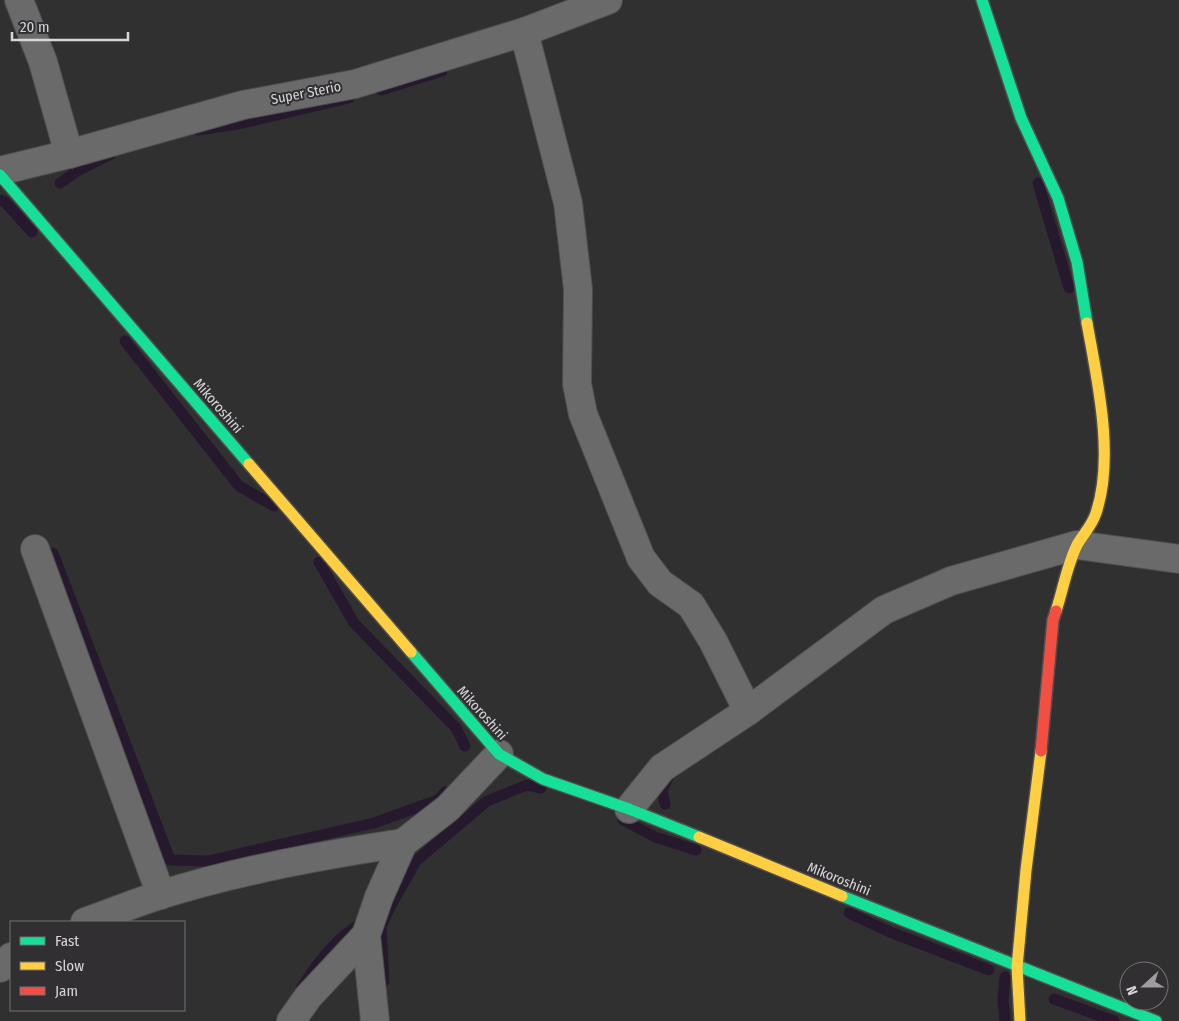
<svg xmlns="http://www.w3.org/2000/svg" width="1179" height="1021" viewBox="0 0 1179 1021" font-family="'Fira Sans Condensed',sans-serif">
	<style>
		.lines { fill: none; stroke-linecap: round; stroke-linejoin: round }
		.stream { stroke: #27192d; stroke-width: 11 }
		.street-casing { stroke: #4f4e4f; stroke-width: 30 }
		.fast-casing { stroke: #4f4e4f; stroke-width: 14 }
		.slow-casing { stroke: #4f4e4f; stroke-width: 14 }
		.jam-casing { stroke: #4f4e4f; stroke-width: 14 }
		.street { stroke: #6b6a6b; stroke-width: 28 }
		.fast { stroke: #16e098; stroke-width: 11 }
		.slow { stroke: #ffcf43; stroke-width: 11 }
		.jam { stroke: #f24e42; stroke-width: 11 }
		.labels { text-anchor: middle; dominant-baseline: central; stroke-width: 4; stroke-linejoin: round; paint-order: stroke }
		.street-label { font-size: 14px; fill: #d7d6d8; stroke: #312f32 }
	</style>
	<rect width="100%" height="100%" fill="#313031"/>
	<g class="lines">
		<g class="stream">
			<polyline points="381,90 442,71"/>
			<polyline points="198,130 238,124 349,98"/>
			<polyline points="60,183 79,170 111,154"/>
			<polyline points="1038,183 1069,288"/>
			<polyline points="0,200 5,202 32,232"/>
			<polyline points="125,341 239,486 274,506"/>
			<polyline points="53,553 170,860 208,861 374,823 438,800 445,792"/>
			<polyline points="319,562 354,623 456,728 465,746"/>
			<polyline points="665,804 662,791 669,775"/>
			<polyline points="623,820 655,837 696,850"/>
			<polyline points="849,913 890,932 989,970"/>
			<polyline points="384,981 381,927 390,907 416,861 487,801 527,785 541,788"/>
			<path d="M301,989C319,960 339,934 369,919"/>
			<polyline points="1054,999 1114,1021"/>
			<polyline points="1005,1021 1003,1000 1005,977"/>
		</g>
		<defs>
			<g id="street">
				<polyline points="19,0 43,62 69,154"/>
				<polyline points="524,32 568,203 578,289 577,384 583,414 641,558 660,583 691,605 713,641 748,711"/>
				<polyline points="0,171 69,154 243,105 355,84 524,32 608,0"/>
				<polyline points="35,549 161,895"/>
				<polyline points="629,809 662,768 748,711 884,610 951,581 1077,545 1179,559"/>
				<path d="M85,922C110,913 135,903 160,895C239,870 322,855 403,843"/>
				<polyline points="366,935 375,1021"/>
				<polyline points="0,968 11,957"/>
				<polyline points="291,1021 308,997 366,935 379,897 403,843 448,808 499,754"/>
			</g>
			<g id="fast">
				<polyline points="982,0 1021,118 1058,198 1077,262 1087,323"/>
				<polyline points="0,175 249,464"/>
				<polyline points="411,652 499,754 543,779 629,809 699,837"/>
				<polyline points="842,896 1156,1021"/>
			</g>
			<g id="slow">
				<polyline points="249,464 411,652"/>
				<path d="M1056,611C1063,590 1067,565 1077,545C1083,534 1092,526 1096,513C1115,457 1097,379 1087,323"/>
				<polyline points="699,837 842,896"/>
				<polyline points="1020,1021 1017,967 1026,870 1041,751"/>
			</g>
			<polyline id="jam" points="1041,751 1053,620 1056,611"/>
		</defs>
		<use href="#street" class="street-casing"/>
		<use href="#fast" class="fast-casing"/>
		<use href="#slow" class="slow-casing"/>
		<use href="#jam" class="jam-casing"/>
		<use href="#street" class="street"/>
		<use href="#fast" class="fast"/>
		<use href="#slow" class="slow"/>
		<use href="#jam" class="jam"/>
	</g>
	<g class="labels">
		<g class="street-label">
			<text transform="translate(306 93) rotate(-11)">Super Sterio</text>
			<text transform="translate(218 406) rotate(49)">Mikoroshini</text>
			<text transform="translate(482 713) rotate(48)">Mikoroshini</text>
			<text transform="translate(839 879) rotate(22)">Mikoroshini</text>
		</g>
	</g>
	<rect x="10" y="921" width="175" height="90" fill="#312f32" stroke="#737274"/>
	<rect x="20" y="937" width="25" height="8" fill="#16e098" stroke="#737274"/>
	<text x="55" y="946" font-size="15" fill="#d7d6d8">Fast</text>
	<rect x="20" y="962" width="25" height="8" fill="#ffcf43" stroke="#737274"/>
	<text x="55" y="971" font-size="15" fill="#d7d6d8">Slow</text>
	<rect x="20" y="987" width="25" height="8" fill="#f24e42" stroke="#737274"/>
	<text x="55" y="996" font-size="15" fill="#d7d6d8">Jam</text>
	<g transform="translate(1144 986) rotate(249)"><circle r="24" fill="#312f32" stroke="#737274"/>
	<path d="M0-4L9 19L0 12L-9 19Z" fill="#9d9c9e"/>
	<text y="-8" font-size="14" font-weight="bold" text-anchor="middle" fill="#d7d6d8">N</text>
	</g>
	<path d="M12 32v8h116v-8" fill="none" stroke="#d7d6d8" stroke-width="2.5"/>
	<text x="20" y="32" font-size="15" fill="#d7d6d8" stroke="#312f32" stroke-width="4" paint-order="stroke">20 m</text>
</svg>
